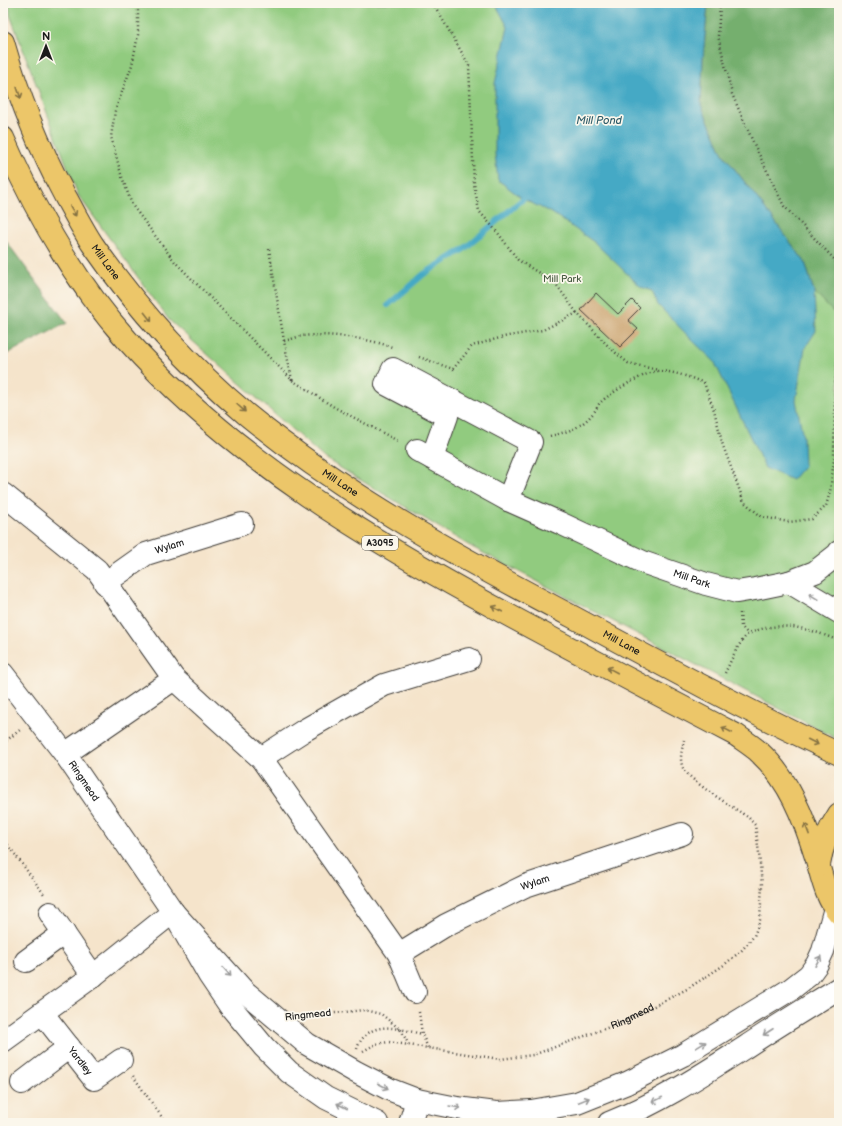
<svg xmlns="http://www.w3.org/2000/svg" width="842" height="1126" viewBox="0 0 842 1126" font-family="'Balsamiq Sans',sans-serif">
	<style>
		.green { fill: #91cb7f; stroke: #56744e }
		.forest { fill: #74af6e; stroke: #486645 }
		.water { fill: #45a9c5; stroke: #306270 }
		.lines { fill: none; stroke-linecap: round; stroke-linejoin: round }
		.stream { stroke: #45a9c5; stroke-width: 6 }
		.building { fill: #caa26d }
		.minor-casing { stroke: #3d3a36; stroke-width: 24 }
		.major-casing { stroke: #3d3a36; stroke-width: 24 }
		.path { stroke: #3d3a36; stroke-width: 2.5; stroke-dasharray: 1 3; stroke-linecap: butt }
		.minor { stroke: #fff; stroke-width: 22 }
		.major { stroke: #ecc669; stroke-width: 22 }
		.oneway { stroke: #847142 }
		.oneway2 { stroke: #999 }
		.labels { text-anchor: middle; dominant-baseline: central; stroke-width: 3.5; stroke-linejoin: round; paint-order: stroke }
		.shield { fill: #fbf7ec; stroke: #5f5e5a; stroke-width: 1 }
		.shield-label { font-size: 9px; font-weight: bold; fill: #1c1c1c }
		.street-label { font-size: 10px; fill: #1c1c1c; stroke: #fbf7ec }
		.park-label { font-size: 10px; fill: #45593f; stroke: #fbf7ec }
		.water-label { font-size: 11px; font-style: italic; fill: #2e5b68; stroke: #fbf7ec }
	</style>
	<rect width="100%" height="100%" fill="#fbf7ec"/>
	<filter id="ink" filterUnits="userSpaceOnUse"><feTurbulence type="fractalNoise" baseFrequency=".025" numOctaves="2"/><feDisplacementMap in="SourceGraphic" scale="8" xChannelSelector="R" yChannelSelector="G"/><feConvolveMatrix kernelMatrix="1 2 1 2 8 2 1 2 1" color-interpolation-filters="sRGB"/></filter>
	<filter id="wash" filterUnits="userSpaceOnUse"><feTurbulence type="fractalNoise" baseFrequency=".012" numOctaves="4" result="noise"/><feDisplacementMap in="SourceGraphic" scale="16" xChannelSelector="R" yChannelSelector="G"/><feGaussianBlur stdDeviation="0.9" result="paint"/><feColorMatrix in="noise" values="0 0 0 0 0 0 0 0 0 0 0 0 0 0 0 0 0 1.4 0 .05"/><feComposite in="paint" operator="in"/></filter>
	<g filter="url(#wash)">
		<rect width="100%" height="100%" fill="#f5e4cb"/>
		<polygon class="green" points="9,3 839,3 839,740 470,546 324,458 169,320 78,195 10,15"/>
		<g class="forest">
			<polygon points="708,3 839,3 839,314 835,314 814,292 805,262 767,211 723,154 701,105 703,58"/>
			<polygon points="3,237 67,323 3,356"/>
		</g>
		<polygon class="water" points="495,3 708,3 703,58 701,105 723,154 767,211 805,262 814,292 816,331 805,348 796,400 803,437 804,466 792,480 765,468 714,361 693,341 658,305 652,291 641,287 594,242 552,213 523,199 498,180 495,154 495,83 508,27"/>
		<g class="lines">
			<polyline class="stream" points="388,305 424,274 464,249 523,199"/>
		</g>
		<g id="blocks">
			<polygon class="building" points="596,293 618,314 632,300 640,308 628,320 638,329 620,347 581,310"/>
		</g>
	</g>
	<g filter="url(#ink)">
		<use href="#blocks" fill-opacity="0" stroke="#3d3a36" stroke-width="1"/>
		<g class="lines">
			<defs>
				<g id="minor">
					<path id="s2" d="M417,450L508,500L560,523L645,563L706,584L737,592L755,589L789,582L815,572L838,554L839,552"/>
					<polyline points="432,458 447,416 386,384 393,369 531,442 508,500"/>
					<polyline points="3,494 97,570 174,679 261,758 399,954 415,992"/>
					<polyline points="789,582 839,612"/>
					<path id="s3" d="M105,583L146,554L242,524"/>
					<path id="s4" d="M3,674L65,754L173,912L209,975L230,1006L250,1030L264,1047L289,1072L326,1098L377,1123"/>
					<polyline points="65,754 174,679"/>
					<polyline points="261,758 303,731 384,685 469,659"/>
					<polyline points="173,912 244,991 307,1044 356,1072 391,1090 417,1100 457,1108 496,1113 531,1111 577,1103 627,1083 683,1055 791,989 809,975 817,964 823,951 835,908"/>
					<polyline points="50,913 93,976"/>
					<path id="s5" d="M399,954L446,925L525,886L682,834"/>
					<polyline points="26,961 64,933"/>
					<path id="s6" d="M43,1014L94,1079L121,1060"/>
					<polyline points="3,1041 93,976 173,912"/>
					<polyline points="22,1083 69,1047"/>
					<polyline points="410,1123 417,1100"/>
					<path d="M609,1123C657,1104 700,1076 744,1048C775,1027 807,1008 839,988"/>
				</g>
				<g id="major">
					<path id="s7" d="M3,42C18,95 39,147 65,196C74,212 83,230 93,245C136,307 188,365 246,414C346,496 461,558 575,618C662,665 749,712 839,754"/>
					<path d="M3,138C34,209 75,282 127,340C234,460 373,542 512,617C586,657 661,696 736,735C743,740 751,745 758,751C789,779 804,818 816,857C822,876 825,897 839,913"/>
					<path d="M819,865C822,845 828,830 839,814"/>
				</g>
			</defs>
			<use href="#minor" class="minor-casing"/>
			<use href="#major" class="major-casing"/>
			<g class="path">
				<polyline points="135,3 138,9 138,35 132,65 115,111 111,137 121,174 132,205 175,262 292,380 334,407 398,441"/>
				<polyline points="433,3 469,65 474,184 479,211 498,233 518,260 555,283 577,313"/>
				<polyline points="720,3 718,36 732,94 754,144 784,206 835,260 839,271"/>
				<polyline points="269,249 284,341"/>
				<polyline points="419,357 453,369 472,346 503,337 543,330 577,313 610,348 628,363 658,370"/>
				<path d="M292,380L284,341C290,340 296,337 302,336C329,333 366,338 392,347"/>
				<path d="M550,436C568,432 583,427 594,412C597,409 598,404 601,402C610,393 648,370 660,371C675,372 690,377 704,383L714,410L723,446L744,502L762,517L789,522L812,519L826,506L830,492L834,459L835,387L837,362L839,350"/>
				<polyline points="740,613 741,626 748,634"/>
				<path d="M725,673C731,661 737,645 747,635C750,633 754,632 758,630C785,621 814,630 839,641"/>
				<polyline points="3,743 20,730"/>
				<polyline points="3,838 44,894"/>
				<polyline points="419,1012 422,1034 428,1048"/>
				<polyline points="307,1016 364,1010 381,1014 401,1030 409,1045"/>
				<path d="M357,1049C360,1038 370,1029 382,1028C390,1026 413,1032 422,1034"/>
				<path id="s1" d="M363,1051L376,1044L389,1042L500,1059L533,1055L623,1022L687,989L724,965L742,950L754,936L760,920L762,885L759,853L755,825L749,818C735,808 690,782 683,768C679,759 682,750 684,740"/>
				<polyline points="133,1076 166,1123"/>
			</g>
			<use href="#minor" class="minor"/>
			<use href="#major" class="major"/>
		</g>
		<defs><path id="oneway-shaft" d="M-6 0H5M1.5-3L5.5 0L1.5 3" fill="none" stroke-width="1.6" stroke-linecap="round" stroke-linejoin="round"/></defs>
		<g class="oneway">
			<use href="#oneway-shaft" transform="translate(19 93) rotate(71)"/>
			<use href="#oneway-shaft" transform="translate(73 211) rotate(60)"/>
			<use href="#oneway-shaft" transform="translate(148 317) rotate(52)"/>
			<use href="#oneway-shaft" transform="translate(241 408) rotate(42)"/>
			<use href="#oneway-shaft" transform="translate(497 609) rotate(-152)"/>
			<use href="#oneway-shaft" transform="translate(612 670) rotate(-152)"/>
			<use href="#oneway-shaft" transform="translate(727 730) rotate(-152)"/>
			<use href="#oneway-shaft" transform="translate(813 742) rotate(27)"/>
			<use href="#oneway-shaft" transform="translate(807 829) rotate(-111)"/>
		</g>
		<g class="oneway2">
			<use href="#oneway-shaft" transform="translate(814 597) rotate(-149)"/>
			<use href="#oneway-shaft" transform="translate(818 961) rotate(-61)"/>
			<use href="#oneway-shaft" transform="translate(227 972) rotate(48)"/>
			<use href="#oneway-shaft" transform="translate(768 1032) rotate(147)"/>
			<use href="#oneway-shaft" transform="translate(701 1045) rotate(-31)"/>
			<use href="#oneway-shaft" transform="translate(383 1086) rotate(27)"/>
			<use href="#oneway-shaft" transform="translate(584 1100) rotate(-22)"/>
			<use href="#oneway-shaft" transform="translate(657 1100) rotate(153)"/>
			<use href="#oneway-shaft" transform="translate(342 1106) rotate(-153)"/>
			<use href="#oneway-shaft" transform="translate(455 1107) rotate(10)"/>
		</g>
	</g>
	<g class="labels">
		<rect class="shield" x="362" y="536" width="36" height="14" rx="3"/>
		<g class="shield-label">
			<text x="380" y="543">A3095</text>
		</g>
		<g class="street-label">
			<text stroke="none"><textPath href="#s7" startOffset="244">Mill Lane</textPath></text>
			<text stroke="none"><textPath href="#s7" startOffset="568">Mill Lane</textPath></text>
			<text stroke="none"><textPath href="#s3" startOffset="75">Wylam</textPath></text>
			<text stroke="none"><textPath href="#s2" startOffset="304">Mill Park</textPath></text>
			<text stroke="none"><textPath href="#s7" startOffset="892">Mill Lane</textPath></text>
			<text stroke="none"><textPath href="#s4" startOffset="134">Ringmead</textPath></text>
			<text stroke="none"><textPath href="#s5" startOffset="154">Wylam</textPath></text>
			<text transform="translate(308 1015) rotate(-6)">Ringmead</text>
			<text stroke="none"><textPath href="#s1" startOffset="280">Ringmead</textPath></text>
			<text stroke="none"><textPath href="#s6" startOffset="60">Yardley</textPath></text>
		</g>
		<g class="park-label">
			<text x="562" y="279">Mill Park</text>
		</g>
		<g class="water-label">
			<text x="599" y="120">Mill Pond</text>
		</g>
	</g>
	<rect width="842" height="1126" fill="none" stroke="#fbf7ec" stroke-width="16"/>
	<g transform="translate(46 46)" stroke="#fbf7ec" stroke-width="3" paint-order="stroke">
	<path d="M0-3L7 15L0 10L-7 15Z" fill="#1c1c1c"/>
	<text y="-6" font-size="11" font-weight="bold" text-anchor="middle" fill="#1c1c1c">N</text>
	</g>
</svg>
